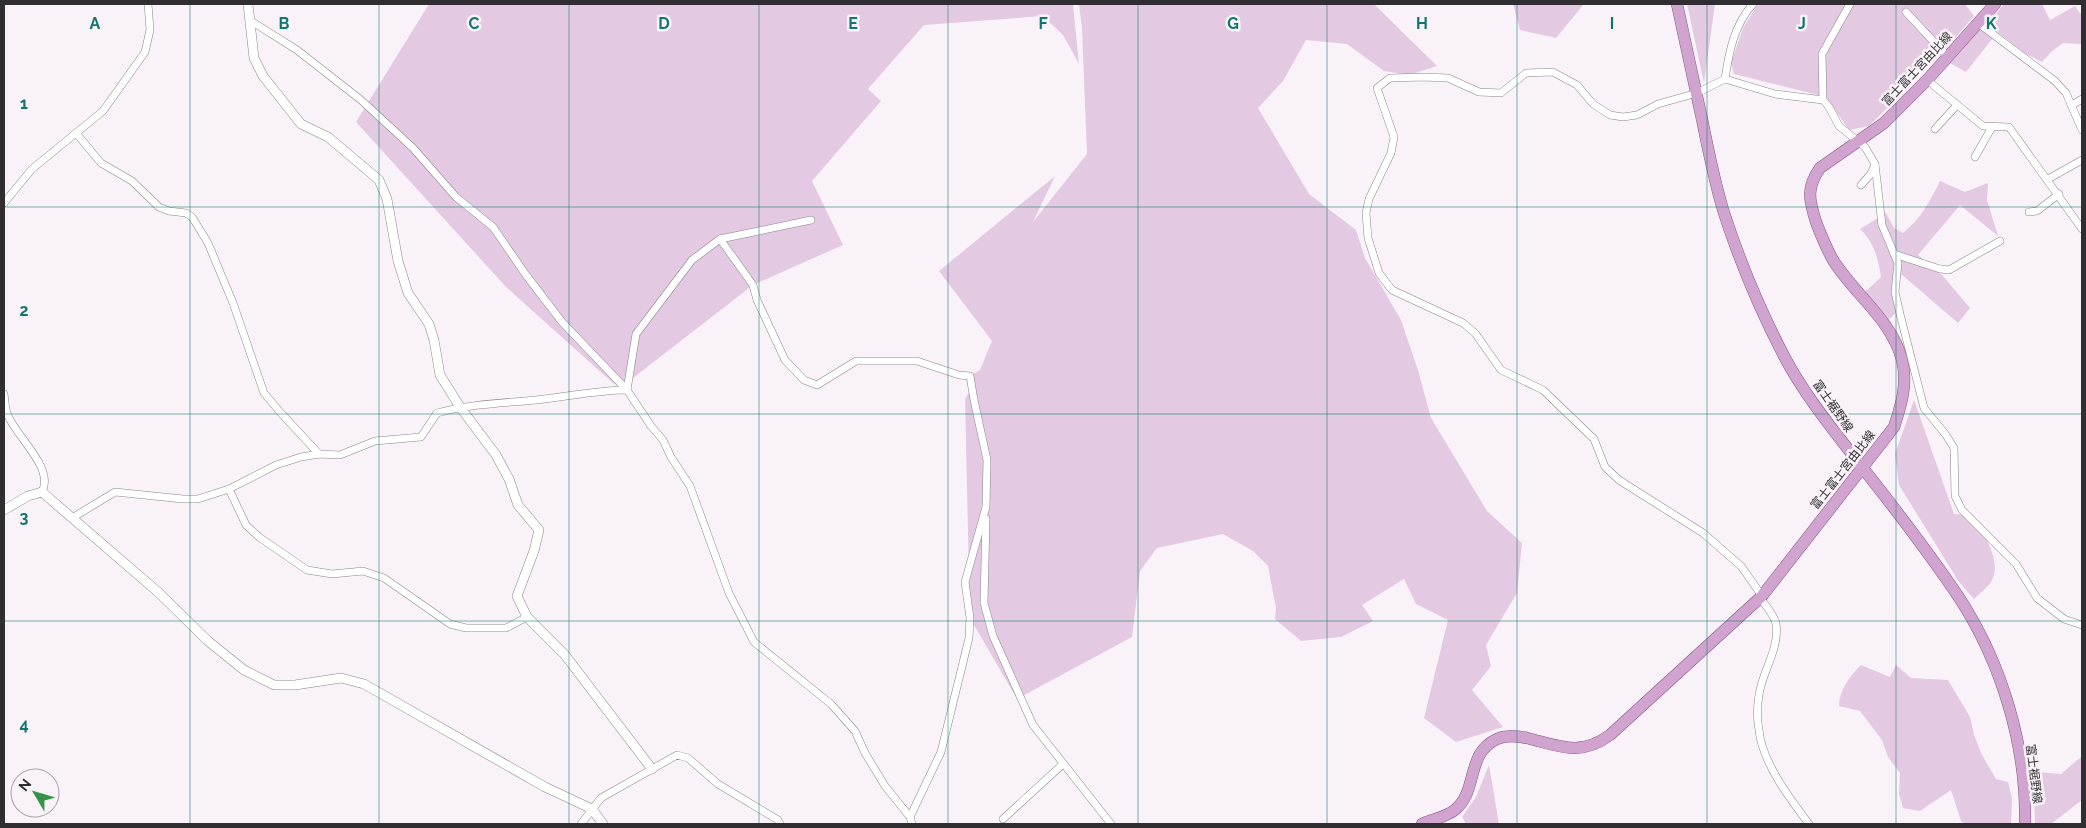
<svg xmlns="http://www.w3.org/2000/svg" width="2086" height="828" viewBox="0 0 2086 828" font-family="Raleway,'Noto Sans JP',sans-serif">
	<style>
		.green { fill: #e3c9e1 }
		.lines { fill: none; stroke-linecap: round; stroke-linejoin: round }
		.minor-casing { stroke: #8a8589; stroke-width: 8 }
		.tertiary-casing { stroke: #8a8589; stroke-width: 10 }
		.primary-casing { stroke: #855484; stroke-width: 12 }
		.minor { stroke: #fff; stroke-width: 7 }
		.tertiary { stroke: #fff; stroke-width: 9 }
		.primary { stroke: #d1a4d0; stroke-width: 11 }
		.grid { fill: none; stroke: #0f766e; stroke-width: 1; stroke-opacity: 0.55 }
		.labels { text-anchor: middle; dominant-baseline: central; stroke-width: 5; stroke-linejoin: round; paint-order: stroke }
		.street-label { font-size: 12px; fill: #302e30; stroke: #f9f3f9 }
		.grid-label { font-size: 16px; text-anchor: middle; font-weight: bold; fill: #0f766e; stroke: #f9f3f9; stroke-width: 5; stroke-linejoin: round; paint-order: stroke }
	</style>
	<rect width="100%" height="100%" fill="#f9f3f9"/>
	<g class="green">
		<polygon points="429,4 1073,4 1079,64 1063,35 1043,16 924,25 868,89 881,101 812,181 843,245 753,285 633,378 627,390 613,383 506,287 356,122"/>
		<polygon points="1079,4 1374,4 1437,66 1409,75 1384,71 1347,44 1306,40 1283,81 1258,108 1309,194 1356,230 1365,258 1401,320 1418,370 1431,418 1487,511 1522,543 1517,593 1486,645 1491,666 1472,690 1503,727 1456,742 1424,718 1448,620 1416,604 1404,579 1362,605 1373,621 1341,637 1301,641 1275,619 1276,608 1268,566 1253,551 1223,534 1157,548 1140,571 1132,637 1017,699 970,618 965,399 972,387 970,376 980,370 992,341 939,271 1055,176 1033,222 1087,154 1082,28"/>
		<polygon points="1513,4 1584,4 1556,38 1520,30"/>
		<polygon points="1687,4 1715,4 1704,83"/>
		<polygon points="1758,4 1965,4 1974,16 1943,52 1945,42 1942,53 1869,126 1849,130 1826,97 1734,74 1731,63 1743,28"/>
		<polygon points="2004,4 2042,4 2050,20 2075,6 2079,12 2082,14 2082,44 2063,43 2051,52 2042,62 2026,54 1987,24"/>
		<polygon points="1979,28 1993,38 1966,72 1948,62"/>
		<path d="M1940,181L1965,192L1988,183L1987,200L1998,236L1960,205L1918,255L1943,276L1970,308L1958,323L1901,274L1898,292L1902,307L1888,320L1864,293L1881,277C1878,258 1874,242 1860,229L1886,213L1894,228L1903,233C1921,219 1930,201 1940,181Z"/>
		<path d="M1914,400L1954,514L1972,515C1982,532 2001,558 1993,578C1990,586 1979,594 1974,599L1959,582L1899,485L1895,454Z"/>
		<path d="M1861,665L1890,677L1896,665L1911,678L1948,680L1970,717L1974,735L1982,755L1996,779L2008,782L2012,799L2011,824H1965L1961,821L1951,790L1920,811L1903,808L1899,794L1900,773L1888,757L1882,740L1860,711L1839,706C1839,690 1850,676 1861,665Z"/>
		<polygon points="2082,756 2082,800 2051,824 2035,824 2034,790 2037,772 2061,774"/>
		<polygon points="1489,765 1499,824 1466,824 1462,817 1476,797"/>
	</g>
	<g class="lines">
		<defs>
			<g id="minor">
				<polyline points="1906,12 1948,57"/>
				<polyline points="251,21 297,50 361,100 413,148 456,197 493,227 526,275 562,322 627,390 651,426 663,440 671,457 690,486 729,593 754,642 831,704 855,731 865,753 885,786 910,817 912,824"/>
				<polyline points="1978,23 2055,81 2066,93 2082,130"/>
				<path d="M1725,79C1729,52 1734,25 1753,4"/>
				<polyline points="1927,80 1983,126 2009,127 2082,229"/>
				<polyline points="1823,100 1822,54 1850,4"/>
				<polyline points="2072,105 2082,99"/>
				<polyline points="1935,129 1957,105"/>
				<polyline points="76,133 101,163 132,181 159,207 169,211 186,213 192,217 208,243 233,303 264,393 280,412 319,454"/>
				<polyline points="1975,157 1992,127"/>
				<polyline points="2048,179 2082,160"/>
				<polyline points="1861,185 1870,175 1875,165"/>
				<polyline points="4,203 32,169 103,111 145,52 150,30 148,4"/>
				<polyline points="2029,212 2037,211 2059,194"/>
				<polyline points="720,239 753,285 757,300 785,360 804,380 817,385 856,361 917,361 959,375 970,376 974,400 987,460 986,507 965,582 970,618 969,638 941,752 910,817"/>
				<polyline points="1894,254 1940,269 1949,270 2000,241"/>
				<polyline points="627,390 636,334 692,260 720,239 811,220"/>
				<path d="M4,394C5,400 5,407 7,413C14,435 55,467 42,492"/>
				<polyline points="229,489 246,525 259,537 307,570 332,574 363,571 384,578 450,624 466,628 506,628 527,617"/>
				<path d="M72,518L115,492L183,499H198L229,489L276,465L301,457L319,454L340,455L375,441L421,437L437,413C470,404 503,403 536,400C567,397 596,390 627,390"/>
				<polyline points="986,519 984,603 993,636 1033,725 1111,824"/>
				<polyline points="1762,596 1741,566 1703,533 1619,480 1605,467 1594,439 1543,390 1501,370 1475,333 1463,323 1392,290 1379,273 1368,238 1366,213 1369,199 1391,153 1394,137 1377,88 1390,78 1423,77 1448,78 1479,92 1501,93 1526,73 1553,72 1577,85 1593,104 1610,115 1623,117 1637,115 1658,104 1697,93 1725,79 1775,94 1823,100 1829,107 1839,126 1865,147 1875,164 1882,225 1898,263 1895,292 1900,314 1924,408 1946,435 1954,448 1955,496 1962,510 2016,564 2037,598 2064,619 2082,625"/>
				<path d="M1760,598C1766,606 1774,614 1776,624C1780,648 1762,672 1759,695C1757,706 1757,719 1759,730C1762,762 1790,799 1809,824"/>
				<polyline points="1003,819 1063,764"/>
				<polyline points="581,824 601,798 677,755 688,758 718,784 778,820 780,824"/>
			</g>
			<g id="tertiary">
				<polyline points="248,4 254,58 263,76 301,124 328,137 379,180 387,199 398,261 408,293 429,324 434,340 440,375 460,407 496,455 509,479 518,505 539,530 534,551 517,596 527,617 565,655 652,769"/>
				<polyline points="4,510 28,496 42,492 158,592 208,641 244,670 274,685 295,685 341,678 364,684 545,787 592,809 603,824"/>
			</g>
			<g id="primary">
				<path d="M1677,4C1686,44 1694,84 1703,124C1709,154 1715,184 1724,213C1740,262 1760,310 1784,356C1805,396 1834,431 1862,467C1896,510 1930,554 1960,599C2002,664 2027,747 2025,824"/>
				<path d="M1422,824C1433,819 1447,817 1456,809C1478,790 1466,753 1497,739C1506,735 1517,736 1527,738C1559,746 1580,757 1610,735L1762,596L1894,427C1901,406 1908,383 1902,360C1892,320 1854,294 1833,260C1826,248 1821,235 1816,222C1809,200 1806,188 1820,168L1884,123L1927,80L1995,4"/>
			</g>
		</defs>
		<use href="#minor" class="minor-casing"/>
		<use href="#tertiary" class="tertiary-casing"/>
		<use href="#primary" class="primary-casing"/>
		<use href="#minor" class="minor"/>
		<use href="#tertiary" class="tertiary"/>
		<use href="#primary" class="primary"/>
	</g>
	<path class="grid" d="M190,4V824M379,4V824M569,4V824M759,4V824M948,4V824M1138,4V824M1327,4V824M1517,4V824M1707,4V824M1896,4V824M4,207H2082M4,414H2082M4,621H2082"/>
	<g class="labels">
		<g class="street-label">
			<text transform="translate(1917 69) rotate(-47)">富士富士宮由比線</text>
			<text transform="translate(1833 406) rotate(55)">富士裾野線</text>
			<text transform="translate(1843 470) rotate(-52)">富士富士宮由比線</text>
			<text transform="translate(2034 774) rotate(83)">富士裾野線</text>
		</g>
	</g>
	<g class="grid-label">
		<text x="95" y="29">A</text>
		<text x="284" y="29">B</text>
		<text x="474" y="29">C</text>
		<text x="664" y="29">D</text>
		<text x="853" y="29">E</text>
		<text x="1043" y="29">F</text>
		<text x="1233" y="29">G</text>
		<text x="1422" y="29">H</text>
		<text x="1612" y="29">I</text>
		<text x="1802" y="29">J</text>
		<text x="1991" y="29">K</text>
		<text x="24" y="109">1</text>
		<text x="24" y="316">2</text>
		<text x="24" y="523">3</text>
		<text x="24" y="730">4</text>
	</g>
	<rect width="2086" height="828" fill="none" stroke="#302e30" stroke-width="10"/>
	<g transform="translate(35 793) rotate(308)"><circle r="24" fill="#f9f3f9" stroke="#a9a4a9"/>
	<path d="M0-4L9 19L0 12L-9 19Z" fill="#339448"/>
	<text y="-8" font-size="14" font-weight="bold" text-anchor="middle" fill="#302e30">N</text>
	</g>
</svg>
